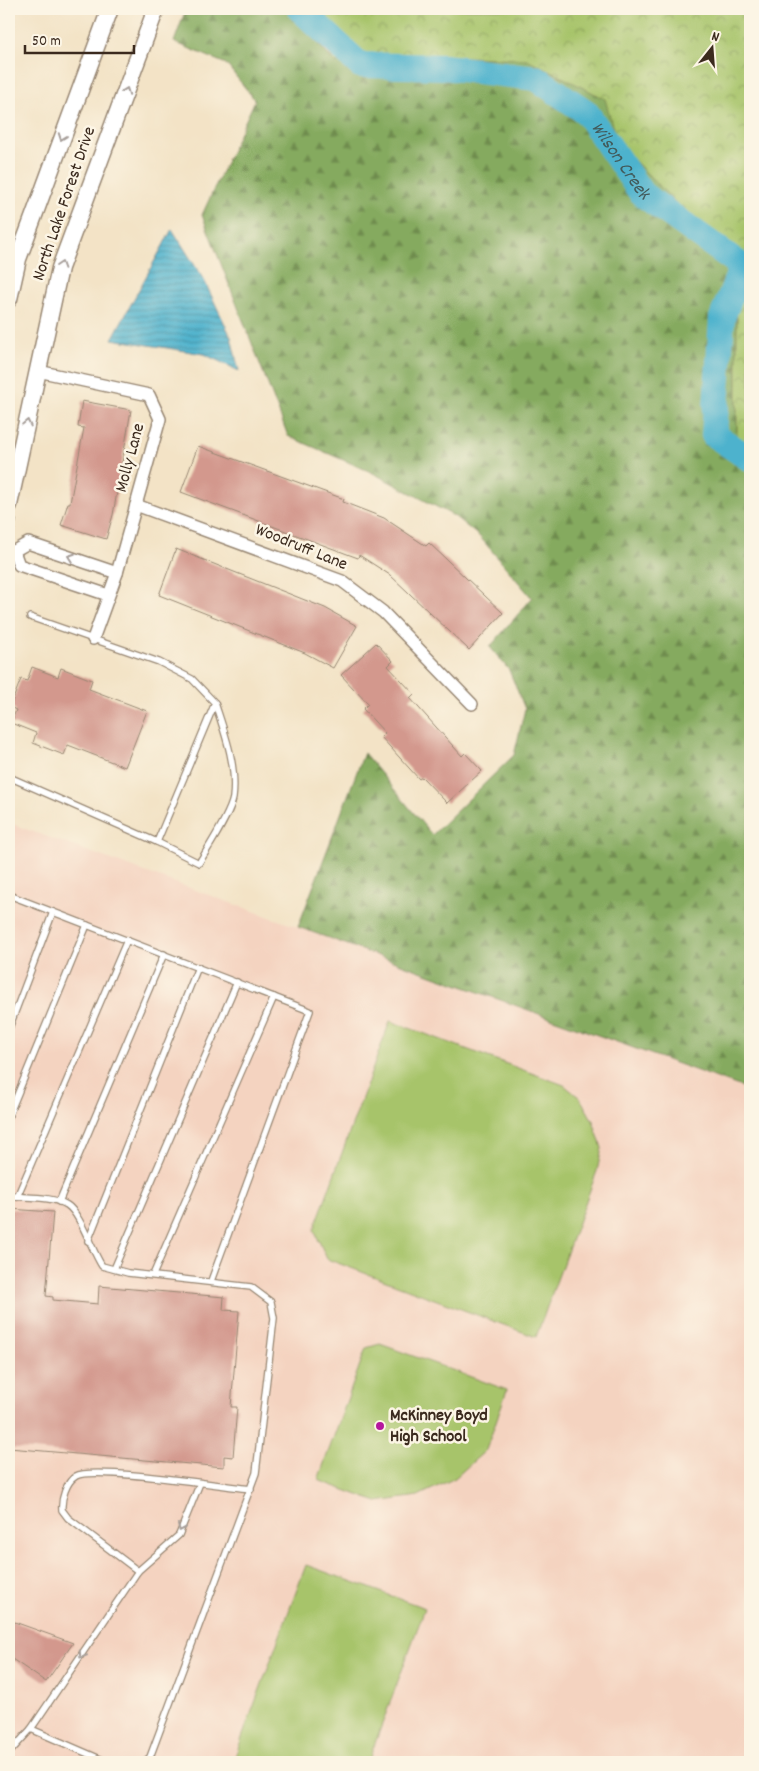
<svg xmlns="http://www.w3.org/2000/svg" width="759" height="1771" viewBox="0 0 759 1771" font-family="Dekko,sans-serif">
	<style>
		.built { fill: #f4d3c0 }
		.green { fill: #a7c46b; stroke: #717744 }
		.forest { fill: url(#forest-firs); stroke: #606a3e }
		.park { fill: url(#park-crowns); stroke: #717744 }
		.water { fill: url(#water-rules); stroke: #446e76 }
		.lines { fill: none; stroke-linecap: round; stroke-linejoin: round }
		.river { stroke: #4eb2cd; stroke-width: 26 }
		.building { fill: #d3988d }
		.service-casing { stroke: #978672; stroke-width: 8 }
		.minor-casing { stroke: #978672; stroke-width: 14 }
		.secondary-casing { stroke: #978672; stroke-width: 19 }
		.path { stroke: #978672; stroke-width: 2.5; stroke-dasharray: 4 4; stroke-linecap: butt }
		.service { stroke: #fff; stroke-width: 5.5 }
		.minor { stroke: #fff; stroke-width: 11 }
		.secondary { stroke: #fff; stroke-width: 16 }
		.oneway { stroke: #a79f9a }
		.poi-dot { fill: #b5179e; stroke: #fcf5e5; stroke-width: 2 }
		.labels { text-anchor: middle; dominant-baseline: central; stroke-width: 5; stroke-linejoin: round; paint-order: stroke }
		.street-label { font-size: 18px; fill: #3b2a1e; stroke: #fcf5e5 }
		.poi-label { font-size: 18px; font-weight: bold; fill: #3b2a1e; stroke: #fcf5e5; text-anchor: start }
		.water-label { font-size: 19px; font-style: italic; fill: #425a5b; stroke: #fcf5e5 }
	</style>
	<defs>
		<pattern id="forest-firs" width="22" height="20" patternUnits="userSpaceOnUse" patternTransform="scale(1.25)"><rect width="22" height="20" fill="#85aa5f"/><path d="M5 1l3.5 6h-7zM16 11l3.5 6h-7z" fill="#6e8b4e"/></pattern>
		<pattern id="park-crowns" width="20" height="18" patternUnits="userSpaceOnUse" patternTransform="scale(1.25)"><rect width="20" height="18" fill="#a7c46b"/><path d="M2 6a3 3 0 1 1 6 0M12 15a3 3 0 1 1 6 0" fill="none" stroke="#899f57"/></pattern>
		<pattern id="water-rules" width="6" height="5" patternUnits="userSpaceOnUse" patternTransform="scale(1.25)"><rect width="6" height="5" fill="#4eb2cd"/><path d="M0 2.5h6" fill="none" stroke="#4291a6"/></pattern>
	</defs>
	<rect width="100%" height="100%" fill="#fcf5e5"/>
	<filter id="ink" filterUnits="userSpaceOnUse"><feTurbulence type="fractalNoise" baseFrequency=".02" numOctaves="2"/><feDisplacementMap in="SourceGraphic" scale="10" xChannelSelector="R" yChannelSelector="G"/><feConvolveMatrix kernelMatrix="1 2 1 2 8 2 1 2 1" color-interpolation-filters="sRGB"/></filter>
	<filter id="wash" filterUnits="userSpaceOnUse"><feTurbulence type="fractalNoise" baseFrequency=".0096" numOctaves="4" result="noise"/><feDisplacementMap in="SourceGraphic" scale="20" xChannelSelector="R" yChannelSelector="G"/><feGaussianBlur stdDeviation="1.12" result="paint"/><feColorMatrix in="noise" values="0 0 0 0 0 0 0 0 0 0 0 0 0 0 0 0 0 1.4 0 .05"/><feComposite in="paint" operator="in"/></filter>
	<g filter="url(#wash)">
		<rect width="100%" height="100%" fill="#f3e3c6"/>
		<polygon class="built" points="9,823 750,1090 750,1762 9,1762"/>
		<g class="green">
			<polygon points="390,1021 564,1085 580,1098 593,1121 602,1148 597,1171 536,1337 327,1259 314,1230"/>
			<polygon points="380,1344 507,1390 486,1450 455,1478 418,1496 377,1502 318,1480 366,1348"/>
			<polygon points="306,1565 425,1608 368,1762 233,1762"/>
		</g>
		<polygon class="forest" points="186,9 288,9 335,63 404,55 527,59 606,99 617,143 729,257 737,318 737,436 750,444 750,1090 298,927 364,753 432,835 514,755 525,709 509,670 490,647 532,598 480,537 454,516 371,472 288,436 202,215 255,100 226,64 174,42"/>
		<polygon class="park" points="293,9 750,9 750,444 737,437 737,318 729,257 617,143 605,99 527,59 404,55 335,63 309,23"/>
		<polygon class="water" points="172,229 204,280 231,337 239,371 204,354 112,339"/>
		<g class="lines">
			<path class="river" id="s1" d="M300,9L360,65L444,67L536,78L586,112L642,194L742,266L722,318L714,435L750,459"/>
		</g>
		<g id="blocks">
			<g class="building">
				<polygon points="82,401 131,410 113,515 106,539 61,525 68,503 70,503 84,428 78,427"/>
				<polygon points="198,446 344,499 343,502 384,518 426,546 429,543 503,613 469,650 390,575 359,555 358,558 181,492"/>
				<polygon points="176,549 325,608 357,626 333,668 305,653 159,595"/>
				<polygon points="376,643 393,661 388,666 414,694 410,698 462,756 465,753 482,771 447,803 422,777 419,779 381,737 385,733 363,709 368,704 341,675"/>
				<polygon points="32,667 58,677 61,668 92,680 89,689 147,711 125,767 68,745 64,755 33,743 36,733 11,723 16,710 10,707 21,679 27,681"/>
				<polygon points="9,1209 53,1212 46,1296 53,1297 53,1300 98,1304 99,1286 224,1297 223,1310 239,1311 231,1407 237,1407 233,1457 224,1456 224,1467 9,1448"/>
				<polygon points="9,1620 73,1643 46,1682 9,1657"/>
			</g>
		</g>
	</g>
	<g filter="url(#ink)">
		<use href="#blocks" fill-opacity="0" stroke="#978672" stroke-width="1"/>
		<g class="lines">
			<defs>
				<g id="service">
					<polyline points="9,777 157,842 215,703 192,679 159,662 30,617"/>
					<path d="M157,842L199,863C208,848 230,815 233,798C237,765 225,734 215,703"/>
					<polyline points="9,895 310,1011 211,1281"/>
					<polyline points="9,1028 53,912"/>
					<polyline points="9,1115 87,925"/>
					<path d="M9,1196C26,1198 52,1196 67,1205C80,1213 92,1251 102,1266L128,1273L251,1287L271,1302L274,1318L256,1473L150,1757L144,1762"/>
					<polyline points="17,1197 127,940"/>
					<polyline points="59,1202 164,954"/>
					<polyline points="88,1241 198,967"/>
					<polyline points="114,1269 237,982"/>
					<polyline points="153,1275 274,997"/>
					<path d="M138,1571L68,1518L62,1510C61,1499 66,1482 76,1476C93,1466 223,1486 251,1489"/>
					<polyline points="31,1729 138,1571 179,1535 200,1483"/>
					<polyline points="9,1753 31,1729 107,1762"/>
				</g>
				<g id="minor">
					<polyline points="38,371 149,395 160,419 117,573 93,639"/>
					<polyline points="136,505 342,581 383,612 472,704"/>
					<polyline points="14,551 28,543 117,573"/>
					<polyline points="14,551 19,565 108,595"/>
				</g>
				<g id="secondary">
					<polyline points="9,299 18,259 110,9"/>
					<polyline points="9,505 60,268 156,9"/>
				</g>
			</defs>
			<use href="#service" class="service-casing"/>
			<use href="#minor" class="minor-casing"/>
			<use href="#secondary" class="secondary-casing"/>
			<polyline class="path" points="12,539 16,518"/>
			<use href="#service" class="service"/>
			<use href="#minor" class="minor"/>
			<use href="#secondary" class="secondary"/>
		</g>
		<defs><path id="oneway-chevron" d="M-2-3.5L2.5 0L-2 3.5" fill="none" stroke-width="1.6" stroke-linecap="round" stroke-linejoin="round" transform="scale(1.25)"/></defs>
		<g class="oneway">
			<use href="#oneway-chevron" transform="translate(126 91) rotate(-70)"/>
			<use href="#oneway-chevron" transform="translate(62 137) rotate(110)"/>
			<use href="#oneway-chevron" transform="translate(61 265) rotate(-72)"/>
			<use href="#oneway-chevron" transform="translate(27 423) rotate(-78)"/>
			<use href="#oneway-chevron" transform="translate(71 557) rotate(-160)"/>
			<use href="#oneway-chevron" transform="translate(181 1528) rotate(114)"/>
			<use href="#oneway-chevron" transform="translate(82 1655) rotate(124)"/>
		</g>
	</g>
	<circle class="poi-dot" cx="380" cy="1426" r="5"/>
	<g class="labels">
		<g class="street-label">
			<text transform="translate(65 204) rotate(-71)">North Lake Forest Drive</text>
			<text transform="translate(131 458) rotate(-75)">Molly Lane</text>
			<text transform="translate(301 548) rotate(22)">Woodruff Lane</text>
		</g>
		<g class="poi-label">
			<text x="390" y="1416">McKinney Boyd<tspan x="390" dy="21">High School</tspan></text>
		</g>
		<g class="water-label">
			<text stroke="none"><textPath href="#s1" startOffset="379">Wilson Creek</textPath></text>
		</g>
	</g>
	<rect width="759" height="1771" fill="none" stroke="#fcf5e5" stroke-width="30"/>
	<g transform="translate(712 48) rotate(17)" stroke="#fcf5e5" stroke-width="4" paint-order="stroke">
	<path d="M0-4L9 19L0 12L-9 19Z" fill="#3b2a1e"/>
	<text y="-8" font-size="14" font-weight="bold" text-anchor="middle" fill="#3b2a1e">N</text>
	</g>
	<path d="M25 45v8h109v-8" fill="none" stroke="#3b2a1e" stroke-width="2.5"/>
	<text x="32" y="45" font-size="15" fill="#3b2a1e" stroke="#fcf5e5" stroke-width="4" paint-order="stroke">50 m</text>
</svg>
